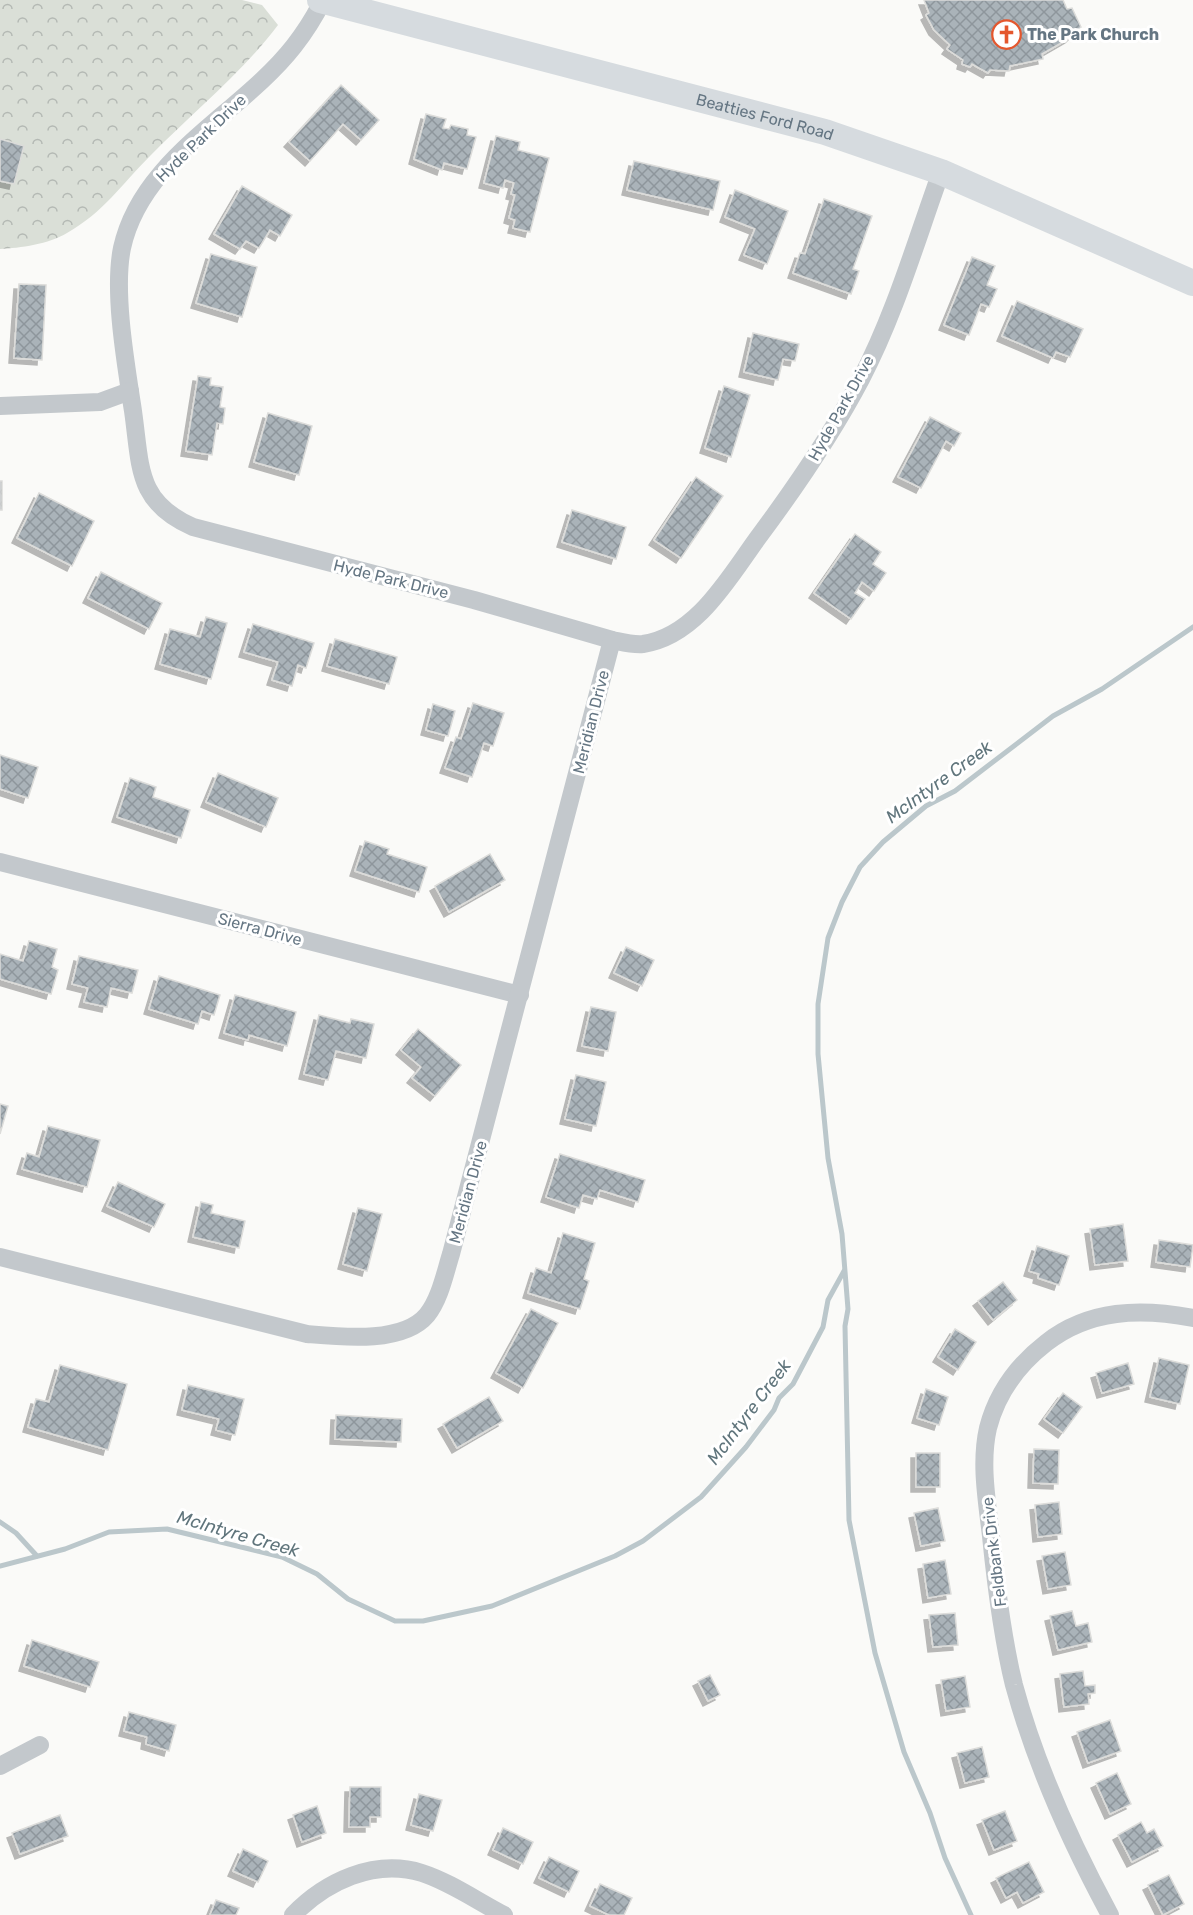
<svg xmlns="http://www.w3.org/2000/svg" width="1193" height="1915" viewBox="0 0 1193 1915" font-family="Rubik,sans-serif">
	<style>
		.forest { fill: url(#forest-crowns) }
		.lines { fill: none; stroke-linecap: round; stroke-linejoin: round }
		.stream { stroke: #bbc7cb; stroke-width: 5 }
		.building { fill: url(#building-cross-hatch); stroke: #dcdcda; stroke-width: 1.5; filter: url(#shadow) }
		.street { stroke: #c3c8cc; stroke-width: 18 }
		.secondary { stroke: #d6dbdf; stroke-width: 26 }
		.labels { text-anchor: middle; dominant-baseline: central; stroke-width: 6; stroke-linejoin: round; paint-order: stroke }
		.poi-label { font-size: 16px; font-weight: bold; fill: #657683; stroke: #fff; text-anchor: start }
		.street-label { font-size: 16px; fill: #657683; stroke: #fff }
		.water-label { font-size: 18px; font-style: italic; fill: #60757c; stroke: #fff }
	</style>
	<defs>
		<pattern id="forest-crowns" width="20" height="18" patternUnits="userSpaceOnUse" patternTransform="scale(1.5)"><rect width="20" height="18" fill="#dadfd7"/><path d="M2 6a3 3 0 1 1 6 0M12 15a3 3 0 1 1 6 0" fill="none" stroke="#b4b9b4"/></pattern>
		<pattern id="building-cross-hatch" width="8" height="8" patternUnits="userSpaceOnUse" patternTransform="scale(1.5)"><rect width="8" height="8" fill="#aab3b9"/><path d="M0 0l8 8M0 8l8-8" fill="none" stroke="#8e969c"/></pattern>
		<filter id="shadow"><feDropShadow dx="-5" dy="5" stdDeviation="0" flood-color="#0004"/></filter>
	</defs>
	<rect width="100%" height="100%" fill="#fafaf8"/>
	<path class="forest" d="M0,0H242L262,5L278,25C241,74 193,112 150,156C121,185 104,212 67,233C49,244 20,248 0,249Z"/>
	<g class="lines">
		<g class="stream">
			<polyline points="0,1522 16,1533 37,1556"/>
			<polyline points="0,1566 65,1549 109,1532 167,1529 282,1557 317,1574 348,1599 395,1621 423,1621 492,1606 615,1556 643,1541 701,1497 746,1447 774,1410 779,1398 793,1384 823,1327 828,1300 844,1271"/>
			<polyline points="971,1915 945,1858 930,1813 904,1752 875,1653 849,1520 845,1326 848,1309 842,1234 828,1158 818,1054 818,1004 828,938 842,902 860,867 883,842 926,806 955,791 1053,716 1102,689 1193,627"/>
		</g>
	</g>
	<g class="building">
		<polygon points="924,0 1063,0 1067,9 1072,8 1081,27 1070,38 1042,54 1043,59 1010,66 1009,71 990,70 988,73 972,64 970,67 962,64 963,60 947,49 950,45 934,30 926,15 929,13"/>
		<polygon points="341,85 379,120 361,140 343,124 310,161 289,142"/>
		<polygon points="426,114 446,119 443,128 449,129 451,125 468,129 467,135 476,137 467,169 444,163 442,170 414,159"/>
		<polygon points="496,136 520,142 518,150 549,158 530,232 513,228 515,220 509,218 515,195 511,194 514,183 505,180 503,188 484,183"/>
		<polygon points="0,139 24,146 14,184 0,181"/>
		<polygon points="634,161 720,181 713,210 627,190"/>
		<polygon points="242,186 292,215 280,236 270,230 259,248 246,241 240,249 214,234"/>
		<polygon points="735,190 788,211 767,264 744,255 755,229 725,217"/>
		<polygon points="824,199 872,216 853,269 859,271 851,294 793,273 800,253 805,254"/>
		<polygon points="211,254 257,267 242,317 196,303"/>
		<polygon points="972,257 995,266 987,285 997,289 989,307 981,304 969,335 944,325"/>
		<polygon points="19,284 46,285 42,360 14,358"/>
		<polygon points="1017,301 1083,329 1070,357 1056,352 1053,358 1002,336"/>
		<polygon points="753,333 799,344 795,361 783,359 778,380 744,372"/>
		<polygon points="198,376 211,378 210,385 223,387 220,407 225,408 223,424 217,423 212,455 186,451"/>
		<polygon points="724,386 750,395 731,457 705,448"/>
		<polygon points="268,413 312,426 299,475 254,462"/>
		<polygon points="930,417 961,433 954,446 946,441 921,488 898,477"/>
		<polygon points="696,477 723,496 681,558 654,540"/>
		<rect x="0" y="481" width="2" height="29"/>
		<polygon points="39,493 94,521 72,566 17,538"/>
		<polygon points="572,510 626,527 616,559 562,542"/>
		<polygon points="855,534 881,552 873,564 886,573 874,591 862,582 855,593 865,599 851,619 814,593"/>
		<polygon points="101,572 162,603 149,629 88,598"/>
		<polygon points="206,617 227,623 211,679 160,664 170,629 200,637"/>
		<polygon points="253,624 314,643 306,668 298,665 292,686 272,680 278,662 244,652"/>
		<polygon points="335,639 397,657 389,684 327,666"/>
		<polygon points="473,703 504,713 493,746 484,743 472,777 445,768 456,737 461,739"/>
		<polygon points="433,704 455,711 448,736 426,730"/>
		<polygon points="0,755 38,767 28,798 0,789"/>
		<polygon points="218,773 278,798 266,827 206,802"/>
		<polygon points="130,778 156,787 153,797 190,810 181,838 117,817"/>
		<polygon points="365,841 389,849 387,854 427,867 419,892 355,871"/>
		<polygon points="490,854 505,880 449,912 435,886"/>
		<polygon points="29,941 57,949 52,967 58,970 51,994 0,979 0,954 23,961"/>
		<polygon points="626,947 654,960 642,986 614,973"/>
		<polygon points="79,956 138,970 132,993 111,988 107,1007 84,1002 88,988 72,984"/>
		<polygon points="159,976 220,995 214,1015 202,1011 198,1024 149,1009"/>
		<polygon points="235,995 296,1012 287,1046 249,1035 248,1040 224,1033"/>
		<polygon points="591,1007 616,1012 608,1051 582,1046"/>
		<polygon points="319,1015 350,1023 351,1019 374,1024 366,1058 336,1051 328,1080 304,1074"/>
		<polygon points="418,1029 461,1065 435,1096 412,1078 421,1067 401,1050"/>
		<polygon points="576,1075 606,1082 596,1126 565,1119"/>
		<polygon points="0,1104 8,1106 0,1134"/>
		<polygon points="48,1126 100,1140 87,1187 22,1169 27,1153 39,1157"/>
		<polygon points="560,1154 645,1180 638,1202 600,1190 597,1199 583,1195 579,1208 546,1197"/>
		<polygon points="118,1182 165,1204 154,1227 107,1206"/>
		<polygon points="201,1202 213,1205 211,1213 245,1221 239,1248 193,1237"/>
		<polygon points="358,1208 382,1214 367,1271 343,1264"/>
		<polygon points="1123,1224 1128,1261 1095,1265 1090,1229"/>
		<polygon points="563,1233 595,1243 584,1279 589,1281 580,1309 528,1293 536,1268 551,1273"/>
		<polygon points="1159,1240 1193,1245 1190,1267 1156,1262"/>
		<polygon points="1037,1246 1069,1256 1059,1285 1038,1278 1039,1274 1029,1271"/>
		<polygon points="1003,1282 1017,1300 993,1320 978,1301"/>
		<polygon points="531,1309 558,1323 523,1388 496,1373"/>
		<polygon points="955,1329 976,1342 958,1370 938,1357"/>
		<polygon points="1159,1358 1189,1365 1180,1404 1150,1397"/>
		<polygon points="1128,1363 1134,1384 1102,1393 1096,1373"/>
		<polygon points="60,1365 127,1384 108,1450 28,1427 36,1399 49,1402"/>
		<polygon points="188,1385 244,1399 235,1435 216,1430 219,1419 182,1410"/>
		<polygon points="926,1389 948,1397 939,1425 917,1418"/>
		<polygon points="1063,1393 1082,1407 1063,1433 1044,1419"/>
		<polygon points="489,1397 503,1421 457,1448 443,1424"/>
		<polygon points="336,1415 402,1419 401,1442 335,1439"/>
		<polygon points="1034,1449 1059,1450 1058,1484 1033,1483"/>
		<rect x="916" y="1453" width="24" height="34"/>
		<polygon points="1059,1502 1062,1534 1038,1537 1035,1505"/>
		<polygon points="938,1508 945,1541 921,1546 914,1513"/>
		<polygon points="1065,1552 1071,1585 1048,1589 1042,1556"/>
		<polygon points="945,1560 951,1594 928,1598 923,1564"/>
		<polygon points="1072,1611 1076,1626 1088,1623 1092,1642 1058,1650 1050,1616"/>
		<polygon points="955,1613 958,1645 933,1647 929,1615"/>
		<polygon points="32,1640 99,1662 90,1687 24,1666"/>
		<polygon points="1083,1671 1085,1686 1095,1685 1095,1693 1088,1694 1089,1704 1064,1707 1060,1674"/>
		<polygon points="710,1675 720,1695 708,1701 698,1681"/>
		<polygon points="965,1676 970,1707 946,1711 941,1680"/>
		<polygon points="129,1712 176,1725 169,1751 146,1744 147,1737 124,1731"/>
		<polygon points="1110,1720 1121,1751 1088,1763 1077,1732"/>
		<polygon points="982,1747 989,1777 965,1783 957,1753"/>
		<polygon points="1117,1773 1131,1804 1110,1814 1096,1783"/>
		<polygon points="350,1787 381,1787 381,1817 370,1817 370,1827 349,1827"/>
		<polygon points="419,1794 442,1800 433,1831 411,1825"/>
		<polygon points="317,1806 326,1833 302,1842 293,1815"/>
		<polygon points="1005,1811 1017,1841 994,1850 982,1820"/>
		<polygon points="60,1815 68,1836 20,1854 12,1833"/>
		<polygon points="1141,1822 1147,1833 1154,1829 1163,1846 1132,1862 1118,1835"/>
		<polygon points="503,1828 533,1842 523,1864 493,1850"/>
		<polygon points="243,1849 268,1861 258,1882 233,1871"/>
		<polygon points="549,1857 579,1871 569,1892 539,1878"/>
		<polygon points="1029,1862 1044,1892 1023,1903 1017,1892 1006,1898 996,1878"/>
		<polygon points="1169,1875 1184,1904 1163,1915 1148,1885"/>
		<polygon points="600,1884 632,1898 624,1915 609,1915 590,1906"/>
		<polygon points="216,1900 239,1908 236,1915 210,1915"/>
	</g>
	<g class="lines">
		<g class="street">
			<path d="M323,0C315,16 305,32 294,46C241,114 142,157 122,248C113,292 126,365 133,411C141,467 136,502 193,527L474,600L612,640C622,642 633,645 643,644C696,636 728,579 757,539C795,488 831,436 861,379C895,314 916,241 941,172"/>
			<polyline points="0,406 100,402 130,391"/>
			<polyline points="0,862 520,995"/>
			<path d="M0,1257L307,1334C341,1337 403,1344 427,1315C440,1299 445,1273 451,1254L612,640"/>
			<polyline points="0,1766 40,1745"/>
			<path d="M293,1915C325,1882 374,1858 422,1873C450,1882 477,1901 504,1915"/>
			<path d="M1110,1915C1070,1841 1036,1766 1014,1685C1002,1636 996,1586 991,1536C987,1501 980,1463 988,1428C997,1393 1019,1364 1046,1343C1089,1309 1141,1308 1193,1318"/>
		</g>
		<path class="secondary" id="s1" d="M320,0L825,132L941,172L1193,283"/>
	</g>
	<defs>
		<symbol id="church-ring" viewBox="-11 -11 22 22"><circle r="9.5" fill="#fff" stroke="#e4572e" stroke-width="1.5"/><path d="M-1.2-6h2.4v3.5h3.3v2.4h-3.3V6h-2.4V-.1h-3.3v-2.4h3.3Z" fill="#e4572e"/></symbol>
	</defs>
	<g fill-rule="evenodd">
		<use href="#church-ring" x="990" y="18" width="33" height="33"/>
	</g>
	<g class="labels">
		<g class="poi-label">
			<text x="1027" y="34">The Park Church</text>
		</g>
		<g class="street-label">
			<text stroke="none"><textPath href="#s1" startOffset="460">Beatties Ford Road</textPath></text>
			<text transform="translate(201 138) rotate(-44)">Hyde Park Drive</text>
			<text transform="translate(841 408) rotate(-61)">Hyde Park Drive</text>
			<text transform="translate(391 579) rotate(14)">Hyde Park Drive</text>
			<text transform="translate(591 722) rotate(-76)">Meridian Drive</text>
			<text transform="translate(260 929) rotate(15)">Sierra Drive</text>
			<text transform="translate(468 1192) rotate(-75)">Meridian Drive</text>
			<text transform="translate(994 1552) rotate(-97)">Feldbank Drive</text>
		</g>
		<g class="water-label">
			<text transform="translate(939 782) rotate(-36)">McIntyre Creek</text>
			<text transform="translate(749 1412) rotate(-53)">McIntyre Creek</text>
			<text transform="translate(238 1534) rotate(16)">McIntyre Creek</text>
		</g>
	</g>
</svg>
